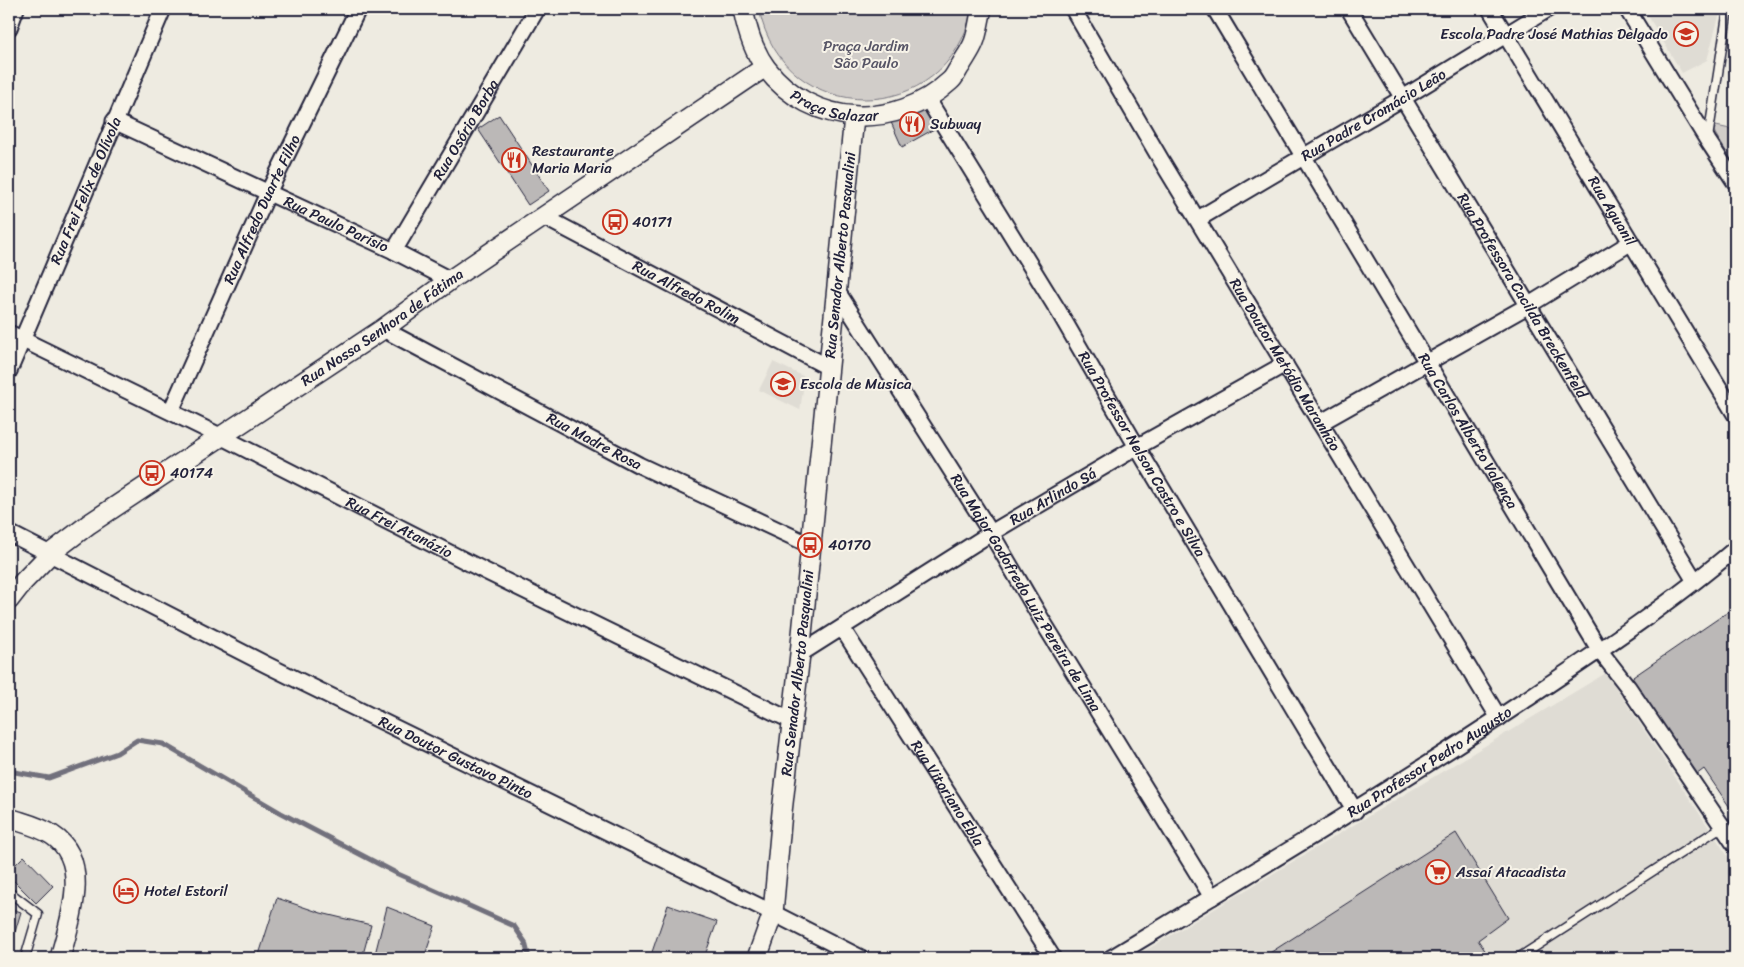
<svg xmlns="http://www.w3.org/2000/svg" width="1744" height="967" viewBox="0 0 1744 967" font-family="Sriracha,sans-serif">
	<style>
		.built { fill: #dfdcd4 }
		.green { fill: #d1cdc9; stroke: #7a7882 }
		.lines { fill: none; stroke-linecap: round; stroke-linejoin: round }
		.stream { stroke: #716f7b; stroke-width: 5 }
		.building { fill: #bbb8b7; stroke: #22223b }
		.service-casing { stroke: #22223b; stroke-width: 11 }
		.minor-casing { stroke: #22223b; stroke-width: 19 }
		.tertiary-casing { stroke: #22223b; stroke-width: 22 }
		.service { stroke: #f7f3e8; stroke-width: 8 }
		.minor { stroke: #f7f3e8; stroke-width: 15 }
		.tertiary { stroke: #f7f3e8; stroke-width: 19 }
		.labels { text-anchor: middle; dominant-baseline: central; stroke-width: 4; stroke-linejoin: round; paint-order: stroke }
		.poi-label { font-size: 15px; fill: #22223b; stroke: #f7f3e8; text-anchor: start }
		.park-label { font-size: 15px; fill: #575566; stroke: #f7f3e8 }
		.street-label { font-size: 15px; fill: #22223b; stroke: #f7f3e8 }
	</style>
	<rect width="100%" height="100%" fill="#eeebe1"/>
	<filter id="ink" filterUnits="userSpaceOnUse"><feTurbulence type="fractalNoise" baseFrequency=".02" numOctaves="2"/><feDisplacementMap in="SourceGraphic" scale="10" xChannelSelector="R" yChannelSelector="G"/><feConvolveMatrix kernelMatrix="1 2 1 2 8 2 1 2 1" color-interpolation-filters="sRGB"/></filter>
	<g filter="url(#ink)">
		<g class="built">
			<polygon points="1644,9 1721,9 1707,60 1682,73"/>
			<polygon points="773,362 805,377 800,410 759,390"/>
			<polygon points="1606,673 1735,867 1735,958 1133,958"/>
		</g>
		<g class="green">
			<path d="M759,9H972C948,129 783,129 759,9Z"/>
			<polygon points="1716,126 1735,130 1735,166 1716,135 1714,131"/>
		</g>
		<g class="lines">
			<polyline class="stream" points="9,771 49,778 117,753 137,740 163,744 281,813 398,874 514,926 525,942 529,958"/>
		</g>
		<g class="building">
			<polygon points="925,109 934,129 902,147 890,120"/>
			<polygon points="499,115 549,191 528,205 478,129"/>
			<polygon points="1735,607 1735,815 1704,769 1696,775 1630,679"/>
			<polygon points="1456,833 1508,918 1478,940 1490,958 1262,958"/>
			<polygon points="24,856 53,886 36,903 9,876 9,871"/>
			<polygon points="277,898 321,913 371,925 362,958 258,958"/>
			<polygon points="668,905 717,922 704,958 650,958"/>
			<polygon points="387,907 435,926 424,958 374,958"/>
			<polygon points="9,908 21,912 9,952"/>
		</g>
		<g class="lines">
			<defs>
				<g id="service">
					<polyline points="1708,138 1728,9"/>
					<polyline points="9,892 38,914 25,958"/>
					<polyline points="1518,958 1723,826"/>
				</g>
				<g id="minor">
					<path id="s1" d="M1073,9L1161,160L1499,718"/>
					<path id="s2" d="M1215,9L1600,651L1628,687L1735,845"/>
					<path id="s3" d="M1349,9L1695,581"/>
					<path id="s4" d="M1490,9L1735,414"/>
					<polyline points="1627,9 1708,141 1735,182"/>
					<polyline points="9,28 16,9"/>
					<path id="s5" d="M927,98L1059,312L1137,447L1355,811"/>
					<path id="s6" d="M114,121L394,251L450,280"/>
					<path id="s7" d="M544,217L828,367"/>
					<path id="s8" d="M1198,219L1403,98L1548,9"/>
					<path id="s9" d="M394,251L537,9"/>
					<path id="s10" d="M837,291L991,533L1043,622L1212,897"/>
					<path id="s11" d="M383,329L639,465L810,545"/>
					<path id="s12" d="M9,333L220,436L485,571L792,721"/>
					<path id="s13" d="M9,371L163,9"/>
					<path id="s14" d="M171,411L268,193L358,9"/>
					<polyline points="1320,423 1529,305 1630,243"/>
					<path id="s15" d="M9,533L267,665L773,913L861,958"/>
					<path id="s16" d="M842,628L1053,958"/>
					<path id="s17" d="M800,654L991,533L1137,447L1285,364"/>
					<path id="s18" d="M1111,958C1250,874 1389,791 1524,701C1596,653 1669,605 1735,549"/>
				</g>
				<g id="tertiary">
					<path id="s19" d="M743,9C747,30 753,51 766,68C812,128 896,131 950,81C955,77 957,70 961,65C965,58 971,50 974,42C978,32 979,19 982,9"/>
					<path id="s20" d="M9,600L23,582L51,553L89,524L383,329L450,280L765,67"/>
					<path d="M9,818C23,823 39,826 52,835C93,861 69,922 60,958"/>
					<path id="s21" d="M757,958L773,913L782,812L800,654L854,117"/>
				</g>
			</defs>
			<use href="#service" class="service-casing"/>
			<use href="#minor" class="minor-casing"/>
			<use href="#tertiary" class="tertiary-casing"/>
			<use href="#service" class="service"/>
			<use href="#minor" class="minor"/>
			<use href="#tertiary" class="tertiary"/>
		</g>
	</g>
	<defs>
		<symbol id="school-ring" viewBox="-11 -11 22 22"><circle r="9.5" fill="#f7f3e8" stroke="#c8321e" stroke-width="1.5"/><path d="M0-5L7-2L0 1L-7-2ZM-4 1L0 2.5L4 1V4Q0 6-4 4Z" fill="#c8321e"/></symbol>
		<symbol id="restaurant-ring" viewBox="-11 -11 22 22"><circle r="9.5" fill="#f7f3e8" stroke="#c8321e" stroke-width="1.5"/><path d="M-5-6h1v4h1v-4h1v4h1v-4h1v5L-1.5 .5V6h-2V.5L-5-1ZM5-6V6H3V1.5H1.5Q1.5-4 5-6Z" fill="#c8321e"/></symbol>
		<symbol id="bus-ring" viewBox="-11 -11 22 22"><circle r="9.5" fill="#f7f3e8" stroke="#c8321e" stroke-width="1.5"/><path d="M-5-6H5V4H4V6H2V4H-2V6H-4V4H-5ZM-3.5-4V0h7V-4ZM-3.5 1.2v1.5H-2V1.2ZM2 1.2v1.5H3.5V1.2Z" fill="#c8321e"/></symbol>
		<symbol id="university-ring" viewBox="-11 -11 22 22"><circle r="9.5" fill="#f7f3e8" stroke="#c8321e" stroke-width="1.5"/><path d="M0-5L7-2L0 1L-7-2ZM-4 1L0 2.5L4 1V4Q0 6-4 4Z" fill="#c8321e"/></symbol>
		<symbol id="supermarket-ring" viewBox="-11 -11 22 22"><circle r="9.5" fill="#f7f3e8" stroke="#c8321e" stroke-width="1.5"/><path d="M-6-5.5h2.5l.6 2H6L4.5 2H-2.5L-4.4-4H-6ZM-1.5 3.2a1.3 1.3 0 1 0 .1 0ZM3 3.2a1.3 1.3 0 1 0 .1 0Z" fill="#c8321e"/></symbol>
		<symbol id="hotel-ring" viewBox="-11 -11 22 22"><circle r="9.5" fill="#f7f3e8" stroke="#c8321e" stroke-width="1.5"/><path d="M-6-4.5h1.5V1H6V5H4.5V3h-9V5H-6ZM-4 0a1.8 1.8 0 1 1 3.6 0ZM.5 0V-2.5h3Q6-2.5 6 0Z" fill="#c8321e"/></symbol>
	</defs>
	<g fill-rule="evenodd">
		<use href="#school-ring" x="1672" y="20" width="28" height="28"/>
		<use href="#restaurant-ring" x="898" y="110" width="28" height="28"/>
		<use href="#restaurant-ring" x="500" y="146" width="28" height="28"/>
		<use href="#bus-ring" x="601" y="208" width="28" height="28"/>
		<use href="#university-ring" x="769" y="370" width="28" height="28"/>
		<use href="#bus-ring" x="138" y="459" width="28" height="28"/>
		<use href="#bus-ring" x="796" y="531" width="28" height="28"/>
		<use href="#supermarket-ring" x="1424" y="858" width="28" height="28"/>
		<use href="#hotel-ring" x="112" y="877" width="28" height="28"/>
	</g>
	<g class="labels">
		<g class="poi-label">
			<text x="1668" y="34" text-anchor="end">Escola Padre José Mathias Delgado</text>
			<text x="930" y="124">Subway</text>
			<text x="532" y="151">Restaurante<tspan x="532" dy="17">Maria Maria</tspan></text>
			<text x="632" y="222">40171</text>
			<text x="800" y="384">Escola de Musica</text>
			<text x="170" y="473">40174</text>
			<text x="828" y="545">40170</text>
			<text x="1456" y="872">Assaí Atacadista</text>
			<text x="144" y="891">Hotel Estoril</text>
		</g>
		<g class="park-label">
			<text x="866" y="46">Praça Jardim<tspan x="866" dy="17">São Paulo</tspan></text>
		</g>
		<g class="street-label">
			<text stroke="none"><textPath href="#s19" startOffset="146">Praça Salazar</textPath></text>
			<text stroke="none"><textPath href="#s8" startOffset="204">Rua Padre Cromácio Leão</textPath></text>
			<text stroke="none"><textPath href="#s9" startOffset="141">Rua Osório Borba</textPath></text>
			<text stroke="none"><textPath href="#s13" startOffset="196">Rua Frei Felix de Olívola</textPath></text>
			<text stroke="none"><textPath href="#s14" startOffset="221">Rua Alfredo Duarte Filho</textPath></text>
			<text stroke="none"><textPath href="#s4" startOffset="236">Rua Aguanil</textPath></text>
			<text stroke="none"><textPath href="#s6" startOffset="245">Rua Paulo Parísio</textPath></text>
			<text stroke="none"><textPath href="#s21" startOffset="709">Rua Senador Alberto Pasqualini</textPath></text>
			<text stroke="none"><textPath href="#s7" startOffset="161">Rua Alfredo Rolim</textPath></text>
			<text stroke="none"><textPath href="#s3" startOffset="335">Rua Professora Cacilda Breckenfeld</textPath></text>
			<text stroke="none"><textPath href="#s20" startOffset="464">Rua Nossa Senhora de Fátima</textPath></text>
			<text stroke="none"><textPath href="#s1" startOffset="414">Rua Doutor Metódio Maranhão</textPath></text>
			<text stroke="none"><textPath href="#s2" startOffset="492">Rua Carlos Alberto Valença</textPath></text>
			<text stroke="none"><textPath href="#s11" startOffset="239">Rua Madre Rosa</textPath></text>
			<text stroke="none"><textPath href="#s5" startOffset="416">Rua Professor Nelson Castro e Silva</textPath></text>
			<text stroke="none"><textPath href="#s17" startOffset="298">Rua Arlindo Sá</textPath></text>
			<text stroke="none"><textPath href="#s12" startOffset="436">Rua Frei Atanázio</textPath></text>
			<text stroke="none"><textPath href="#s10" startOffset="356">Rua Major Godofredo Luiz Pereira de Lima</textPath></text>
			<text stroke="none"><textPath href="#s21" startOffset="289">Rua Senador Alberto Pasqualini</textPath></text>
			<text stroke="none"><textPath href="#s15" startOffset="500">Rua Doutor Gustavo Pinto</textPath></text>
			<text stroke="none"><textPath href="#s18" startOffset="374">Rua Professor Pedro Augusto</textPath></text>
			<text stroke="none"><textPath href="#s16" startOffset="196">Rua Vitoriano Ebla</textPath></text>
		</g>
	</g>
	<rect width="1744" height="967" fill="none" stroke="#f7f3e8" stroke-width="30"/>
	<rect x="15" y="15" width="1714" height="937" fill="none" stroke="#22223b" stroke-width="2" filter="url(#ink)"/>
</svg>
